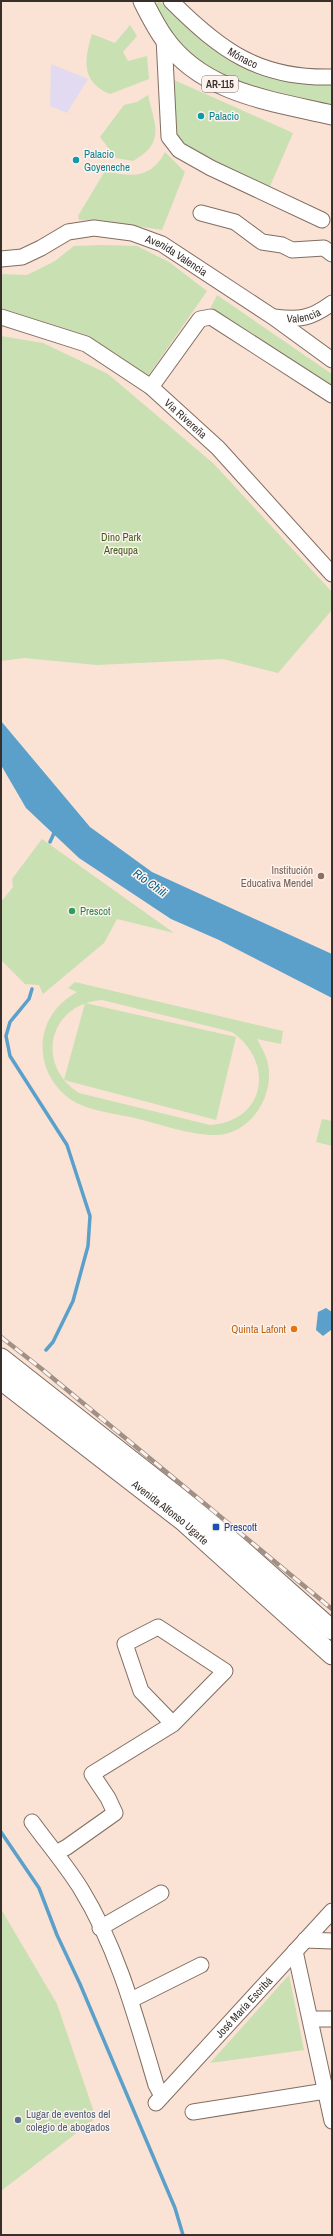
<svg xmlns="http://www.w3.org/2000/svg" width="333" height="2236" viewBox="0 0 333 2236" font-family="'Archivo Narrow',sans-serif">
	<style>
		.industrial { fill: #e1daf0 }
		.green { fill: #c9e0b2; fill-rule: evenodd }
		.water { fill: #5aa0cb }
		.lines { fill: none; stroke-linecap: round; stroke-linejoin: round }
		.stream { stroke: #5aa0cb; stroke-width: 3.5 }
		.minor-casing { stroke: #816d61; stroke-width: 17 }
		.major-casing { stroke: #816d61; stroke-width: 21 }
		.minor { stroke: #fff; stroke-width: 15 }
		.major { stroke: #fff; stroke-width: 19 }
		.rail-casing { stroke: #a19086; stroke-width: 4.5 }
		.rail { stroke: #fcf3ee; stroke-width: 3; stroke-dasharray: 9; stroke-linecap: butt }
		.culture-dot { fill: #0f9aa8; stroke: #fcf3ee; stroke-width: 1.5 }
		.education-dot { fill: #8d6e63; stroke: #fcf3ee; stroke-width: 1.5 }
		.leisure-dot { fill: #2e9e5b; stroke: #fcf3ee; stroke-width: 1.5 }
		.food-dot { fill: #e8710a; stroke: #fcf3ee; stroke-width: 1.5 }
		.transit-dot { fill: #1a4fb4; stroke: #fcf3ee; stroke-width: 1.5 }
		.service-dot { fill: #5c6f8a; stroke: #fcf3ee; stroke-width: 1.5 }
		.labels { text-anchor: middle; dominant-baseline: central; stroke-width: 3; stroke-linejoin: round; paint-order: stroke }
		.shield { fill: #fcf3ee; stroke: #736a65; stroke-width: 1 }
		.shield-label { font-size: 10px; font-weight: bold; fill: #382f2a }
		.street-label { font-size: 11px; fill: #382f2a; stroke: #fcf3ee }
		.culture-label { font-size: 11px; fill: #0d838f; stroke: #fcf3ee; text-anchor: start }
		.park-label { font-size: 11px; fill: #3e5b17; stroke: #fcf3ee }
		.education-label { font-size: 11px; fill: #785e54; stroke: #fcf3ee; text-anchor: end }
		.leisure-label { font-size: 11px; fill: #27864d; stroke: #fcf3ee; text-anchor: start }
		.food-label { font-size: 11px; fill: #c56008; stroke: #fcf3ee; text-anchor: end }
		.transit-label { font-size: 11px; fill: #164399; stroke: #fcf3ee; text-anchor: start }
		.service-label { font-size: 11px; fill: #4e5e75; stroke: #fcf3ee; text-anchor: start }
		.water-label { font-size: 12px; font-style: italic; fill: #005d87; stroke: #fcf3ee }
	</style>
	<rect width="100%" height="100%" fill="#fae3d5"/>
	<polygon class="industrial" points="51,64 88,79 67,113 50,106"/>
	<g class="green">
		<polygon points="159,1 222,52 259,74 295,83 332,83 332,107 254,92 205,69 169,34 152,8"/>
		<path d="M130,25L137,36L123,52L128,61L147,56L149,79L110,94C81,82 84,60 92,34L115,43Z"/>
		<polygon points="172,79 293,133 268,191 177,140 174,124"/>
		<path d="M148,95C155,126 166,142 133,161L116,158L100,137L124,105L137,102Z"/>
		<path d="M165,152L185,172L162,230L99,220H79L78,216L105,171C131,177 151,179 165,152Z"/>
		<polygon points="100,245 137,246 169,262 207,291 148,376 1,311 1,274 27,275 55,261 74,246"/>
		<polygon points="217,295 332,374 332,389 211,307"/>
		<polygon points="1,336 43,343 108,374 214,464 332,592 332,610 278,673 223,659 97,665 24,658 1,661"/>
		<polygon points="42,839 174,933 117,919 104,943 43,994 39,985 25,984 1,960 1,902 13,887 12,879"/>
		<path d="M75,982L283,1031L281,1044L257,1039C263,1050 269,1060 269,1073C270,1103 247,1135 215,1135C190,1135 159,1124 135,1118C113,1113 84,1111 66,1096C39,1074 34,1033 58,1007C63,1001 70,996 77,992L68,988ZM102,1000L232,1032C275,1062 266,1121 210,1125L79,1093C35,1065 48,1004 102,1000Z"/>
		<polygon points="85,1003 236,1037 216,1120 64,1080"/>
		<polygon points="322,1119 332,1121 332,1146 316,1142"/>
		<polygon points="1,1909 57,2004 96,2118 1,2191"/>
		<polygon points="289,1975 304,2050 210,2063"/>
	</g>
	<g class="water">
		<polygon points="1,721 90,827 152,872 332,954 332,998 219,940 171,919 79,858 26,808 1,765"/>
		<polygon points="326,1308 332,1312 331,1330 323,1336 316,1330 318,1312"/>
	</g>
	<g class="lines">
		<g class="stream">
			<polyline points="50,842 55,831"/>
			<polyline points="32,989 29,999 10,1022 6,1036 10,1056 67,1145 90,1216 88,1246 73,1301 53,1342 46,1350"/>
			<polyline points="1,1832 39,1888 57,1935 80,1984 175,2208 183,2235"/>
		</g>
		<defs>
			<g id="minor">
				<path id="s1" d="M171,1C220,50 259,79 332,77"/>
				<polyline points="164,38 169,137 179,150 211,168 322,220"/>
				<polyline points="201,213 235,222 262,242 282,245 292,250 324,248 332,254"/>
				<path id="s2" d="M1,259L22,257L41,248L68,232L94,228L132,233L162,244L273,317L332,360"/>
				<path id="s3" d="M1,317L86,344L151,387L218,448L332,574"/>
				<path id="s4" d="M274,317C300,320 310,319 332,303"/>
				<polyline points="151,387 200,319 211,317 332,395"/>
				<path d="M32,1822C48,1844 66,1865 81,1889C118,1949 136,2018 156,2085L162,2096"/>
				<polyline points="56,1853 67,1847 115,1813 108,1798 92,1774 173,1724 225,1671 158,1627 125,1644 141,1691 173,1724"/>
				<polyline points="100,1928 161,1893"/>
				<polyline points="305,1940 332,1941"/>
				<polyline points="295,1951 332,2121"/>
				<polyline points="131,2000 201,1965"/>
				<polyline points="311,2019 332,2019"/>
				<path id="s5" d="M156,2103L332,1911"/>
				<polyline points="193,2112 332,2090"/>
			</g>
			<g id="major">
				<path d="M143,1C149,13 156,27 164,38C202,93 272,101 332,115"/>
				<polyline points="1,1358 216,1527 332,1630"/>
				<path id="s6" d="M1,1380L183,1521L332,1655"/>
			</g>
		</defs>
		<use href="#minor" class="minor-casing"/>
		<use href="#major" class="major-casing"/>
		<use href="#minor" class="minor"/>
		<use href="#major" class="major"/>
		<defs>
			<polyline id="rail" points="1,1337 43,1370 332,1609"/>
		</defs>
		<use href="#rail" class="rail-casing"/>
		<use href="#rail" class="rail"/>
	</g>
	<g class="culture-dot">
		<circle cx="201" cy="116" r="4"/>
		<circle cx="76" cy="160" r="4"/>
	</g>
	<circle class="education-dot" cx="321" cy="876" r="4"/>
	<circle class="leisure-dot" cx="72" cy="911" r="4"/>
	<circle class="food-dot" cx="294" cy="1329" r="4"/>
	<rect class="transit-dot" x="212" y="1523" width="8" height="8" rx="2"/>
	<circle class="service-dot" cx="18" cy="2120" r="4"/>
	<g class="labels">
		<rect class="shield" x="202" y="76" width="36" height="16" rx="3"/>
		<g class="shield-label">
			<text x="220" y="84">AR-115</text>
		</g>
		<g class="street-label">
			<text stroke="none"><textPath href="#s1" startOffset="92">Mónaco</textPath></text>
			<text stroke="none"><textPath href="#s2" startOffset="188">Avenida Valencia</textPath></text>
			<text stroke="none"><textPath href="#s4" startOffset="30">Valencia</textPath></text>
			<text stroke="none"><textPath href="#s3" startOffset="214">Via Rivereña</textPath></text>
			<text stroke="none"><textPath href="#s6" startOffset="215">Avenida Alfonso Ugarte</textPath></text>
			<text stroke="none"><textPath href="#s5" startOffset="130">José María Escribá</textPath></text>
		</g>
		<g class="culture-label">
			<text x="209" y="116">Palacio</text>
			<text x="84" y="154">Palacio<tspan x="84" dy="13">Goyeneche</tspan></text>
		</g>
		<g class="park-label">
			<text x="121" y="537">Dino Park<tspan x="121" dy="13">Arequpa</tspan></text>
		</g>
		<g class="education-label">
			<text x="313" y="870">Institución<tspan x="313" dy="13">Educativa Mendel</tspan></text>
		</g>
		<g class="leisure-label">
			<text x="80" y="911">Prescot</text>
		</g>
		<g class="food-label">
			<text x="286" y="1329">Quinta Lafont</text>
		</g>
		<g class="transit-label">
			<text x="224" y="1527">Prescott</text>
		</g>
		<g class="service-label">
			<text x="26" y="2114">Lugar de eventos del<tspan x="26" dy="13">colegio de abogados</tspan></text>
		</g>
		<g class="water-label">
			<text transform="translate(150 883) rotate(36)">Río Chili</text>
		</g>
	</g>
	<rect width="333" height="2236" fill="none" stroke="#382f2a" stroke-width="4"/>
</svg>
